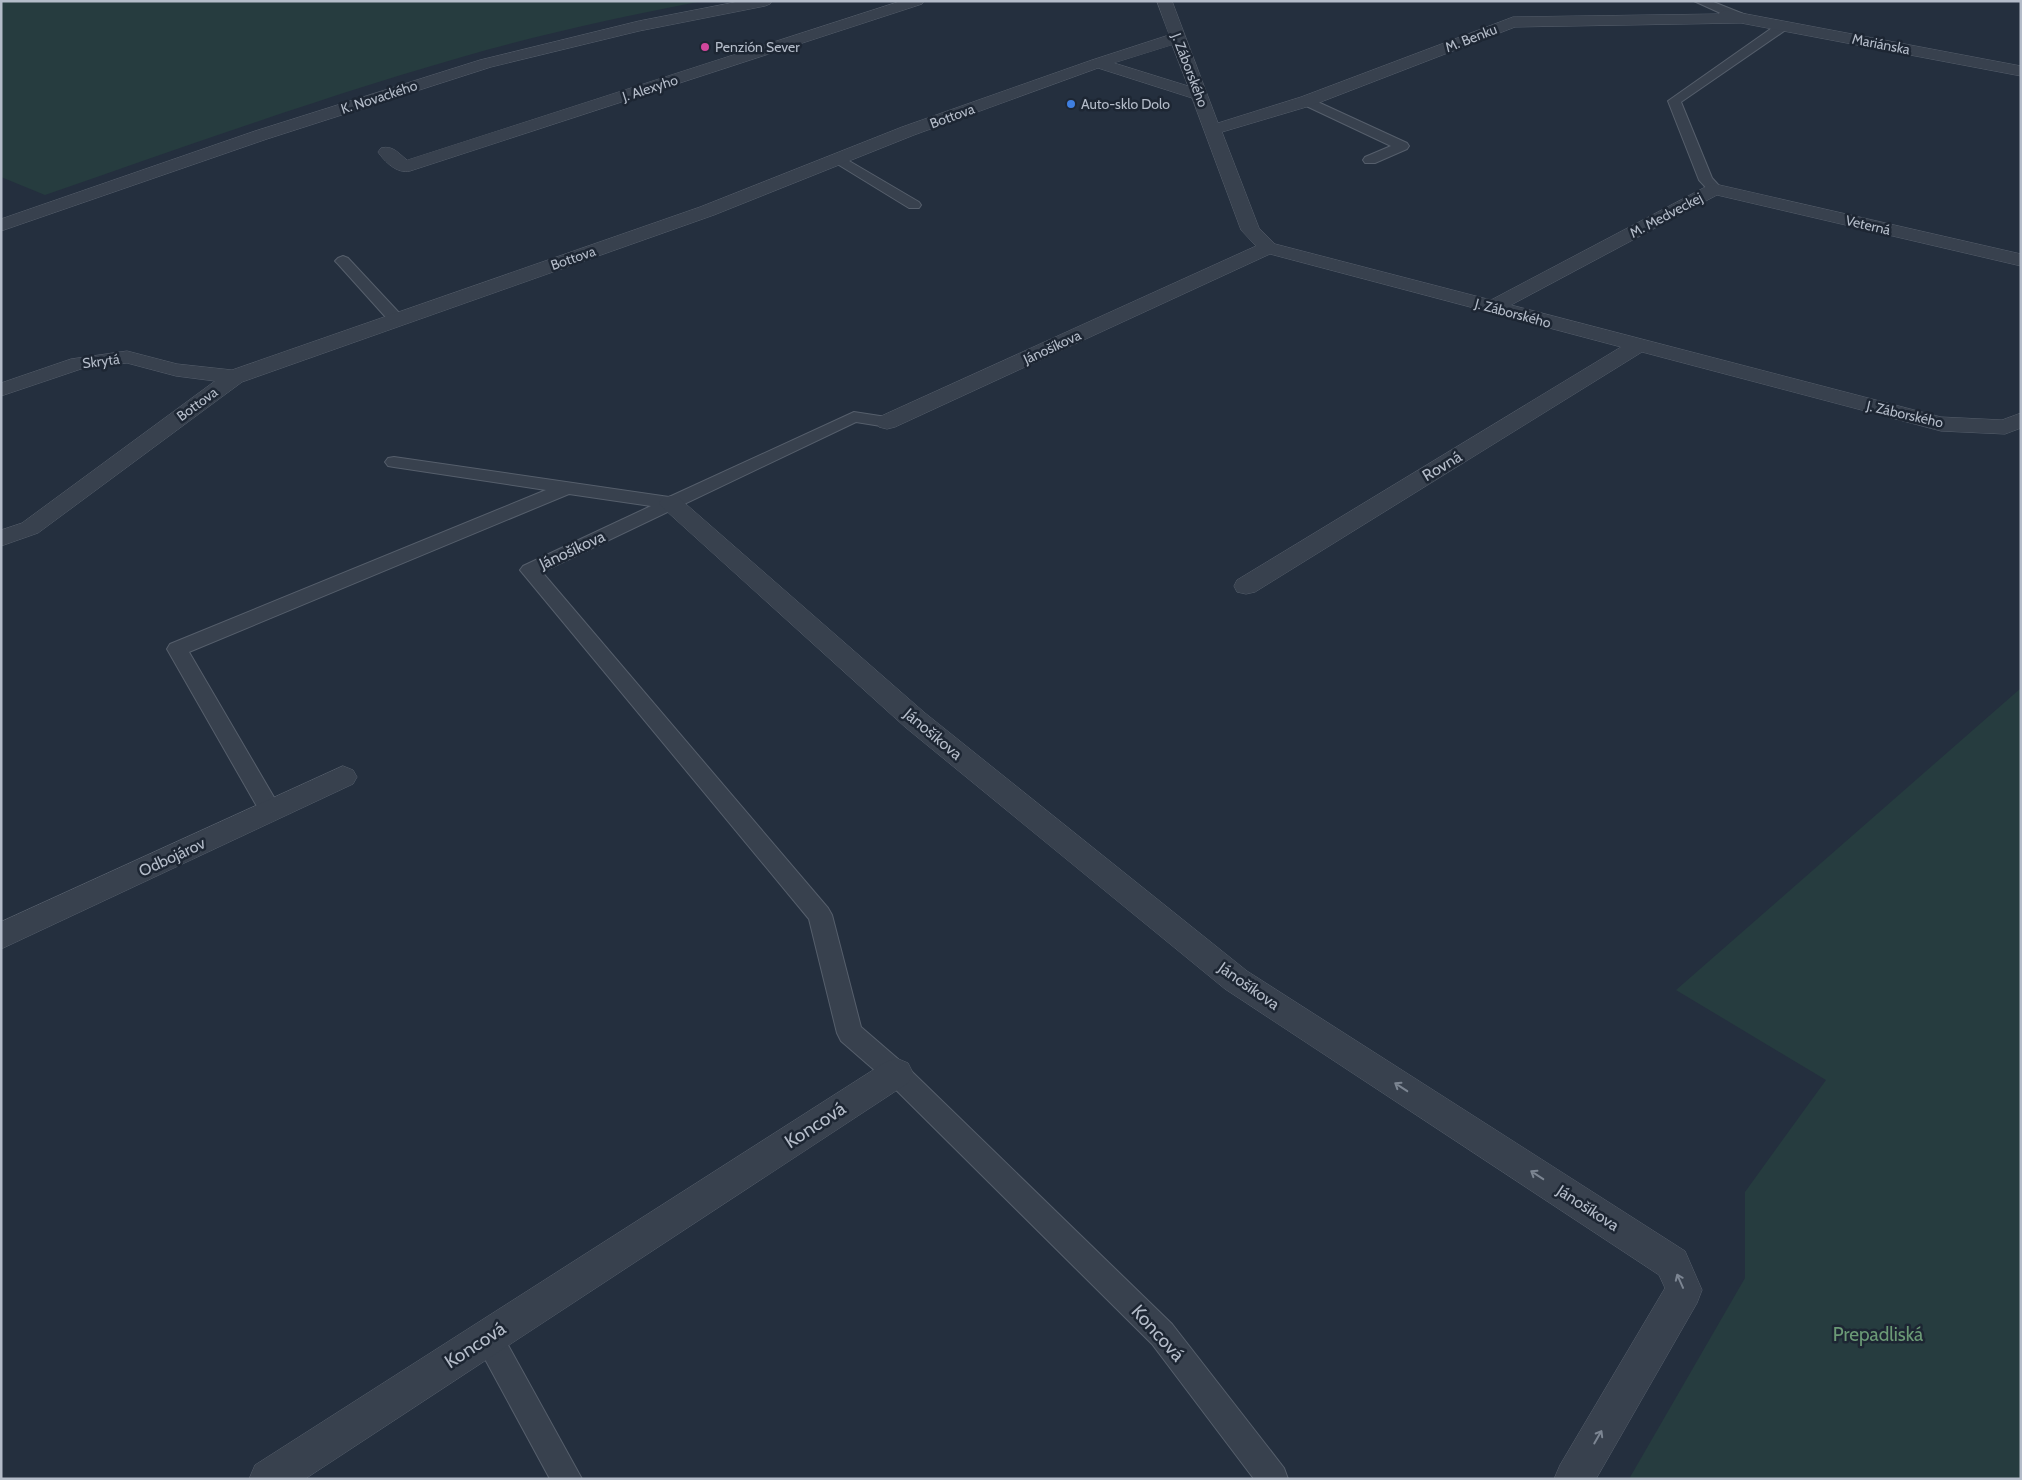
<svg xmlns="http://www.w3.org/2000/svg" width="2022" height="1480" viewBox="0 0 2022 1480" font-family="Cabin,sans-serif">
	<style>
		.green { fill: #263c3f }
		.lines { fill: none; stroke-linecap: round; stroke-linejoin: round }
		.lane-casing { stroke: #565f6c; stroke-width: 2 }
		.street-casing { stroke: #565f6c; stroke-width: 1 }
		.lane { fill: #38414e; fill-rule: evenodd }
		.street { fill: #38414e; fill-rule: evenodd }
		.oneway { stroke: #7c8592 }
		.hotel-dot { fill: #d1479c; stroke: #1d2633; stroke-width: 2 }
		.shop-dot { fill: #3f7fe0; stroke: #1d2633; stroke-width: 2 }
		.labels { text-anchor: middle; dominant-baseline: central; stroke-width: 5; stroke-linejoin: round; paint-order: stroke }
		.far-street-label { font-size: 14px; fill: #b4bcc9; stroke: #1d2633 }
		.far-poi-label { font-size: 14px; fill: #b4bcc9; stroke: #1d2633; text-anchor: start }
		.street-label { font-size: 16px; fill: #b4bcc9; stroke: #1d2633 }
		.near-street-label { font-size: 19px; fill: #b4bcc9; stroke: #1d2633 }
		.near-park-label { font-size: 19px; fill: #6b9a76; stroke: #1d2633 }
	</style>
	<rect width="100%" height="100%" fill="#242f3e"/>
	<g class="green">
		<path d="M1,1H703C631,15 560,30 490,49C339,91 192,144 45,195L1,177Z"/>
		<polygon points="2021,688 2021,1479 1629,1479 1745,1278 1745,1192 1826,1080 1676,990"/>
	</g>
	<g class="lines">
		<defs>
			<g id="lane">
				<polygon points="1694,1 1711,1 1746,15 1748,18 1742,22 1738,21"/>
				<polygon points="1783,22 1789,26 1787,29 1681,102 1712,178 1722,189 1720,192 1710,192 1699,180 1668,101 1779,23"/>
				<polygon points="1307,97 1407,143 1409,146 1407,149 1375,163 1365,163 1363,160 1365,157 1391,146 1302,104 1301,101"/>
				<polygon points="839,155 919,202 921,205 919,208 909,208 834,162 832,159 834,156"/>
				<polygon points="343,256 348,258 403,317 405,320 403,323 391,323 338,264 335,261 338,258"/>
				<polygon points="854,412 893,418 896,422 893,426 887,427 856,422 542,572 828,908 832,915 861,1027 905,1065 1172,1324 1284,1468 1288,1479 1254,1479 1152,1344 887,1081 841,1041 837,1033 809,919 520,570 523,566 651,506 569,494 189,652 282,811 279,817 271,819 263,817 167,649 170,644 546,490 394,467 388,466 385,462 388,458 394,457 669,497"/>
				<polygon points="488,1323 498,1327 582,1479 550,1479 473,1337 478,1327"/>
			</g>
			<g id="street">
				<polygon points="741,1 772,1 770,4 765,6 639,31 491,67 267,139 1,231 1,219 255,131 480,60 639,21"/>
				<path d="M901,1H924L922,4L410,171C397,174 385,162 378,152L381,148C393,145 398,153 407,160Z"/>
				<path d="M1157,1H1172L1218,123L1301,97L1513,17L1718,14L1725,10L2021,66V76L1741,23L1515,27L1313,105L1222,132L1259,228L1275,244L1491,300L1709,185L1715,184L2021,254V266L1717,195L1511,305L1941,417L2002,420L2021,413V428L2005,434L1941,431L1642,352L1255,592L1246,594L1237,592L1234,586L1237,580L1621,347L1270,254L895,427L887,429L879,427L876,422L879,417L1256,246L1241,230L1192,98L1098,68L914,135L714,215L242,382L38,533L1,546V530L22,523L215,381L176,376L127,363L81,369L1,396V383L71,359L127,351L177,364L232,370L700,207L902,127L1092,60L1169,35ZM1172,45L1188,86L1114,63Z"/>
				<polygon points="671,496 679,498 925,713 1247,971 1685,1251 1702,1290 1697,1303 1596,1479 1554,1479 1560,1465 1665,1288 1659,1275 1225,989 905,727 663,508 659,503 663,498"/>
				<polygon points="343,766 353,770 357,777 353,784 1,949 1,922"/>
				<polygon points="896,1058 908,1063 913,1073 908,1083 305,1479 249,1479 255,1465 884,1063"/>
			</g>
		</defs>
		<use href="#lane" class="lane-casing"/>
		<use href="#street" class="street-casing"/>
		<use href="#lane" class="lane"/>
		<use href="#street" class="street"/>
	</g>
	<defs><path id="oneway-shaft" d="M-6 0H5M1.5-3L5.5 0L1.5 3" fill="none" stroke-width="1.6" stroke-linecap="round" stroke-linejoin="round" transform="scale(1.25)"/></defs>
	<g class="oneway">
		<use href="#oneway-shaft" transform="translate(1401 1087) rotate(-147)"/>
		<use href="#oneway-shaft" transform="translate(1537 1175) rotate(-147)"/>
		<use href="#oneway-shaft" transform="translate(1680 1281) rotate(-114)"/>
		<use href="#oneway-shaft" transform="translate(1598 1437) rotate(-60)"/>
	</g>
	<circle class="hotel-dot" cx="705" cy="47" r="5"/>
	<circle class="shop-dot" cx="1071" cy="104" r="5"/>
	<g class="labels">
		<g class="far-street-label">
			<text transform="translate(1471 38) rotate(-21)">M. Benku</text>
			<text transform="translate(1881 44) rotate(11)">Mariánska</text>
			<text transform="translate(1190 70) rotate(69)">J. Záborského</text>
			<text transform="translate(650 88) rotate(-18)">J. Alexyho</text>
			<text transform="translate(379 97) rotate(-18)">K. Novackého</text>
			<text transform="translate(952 116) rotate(-20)">Bottova</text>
			<text transform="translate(1666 215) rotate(-28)">M. Medveckej</text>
			<text transform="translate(1868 225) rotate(13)">Veterná</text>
			<text transform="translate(573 258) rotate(-19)">Bottova</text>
			<text transform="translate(1513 313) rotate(15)">J. Záborského</text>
			<text transform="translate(1052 347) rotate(-25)">Jánošíkova</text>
			<text transform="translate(101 361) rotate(-7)">Skrytá</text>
			<text transform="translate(197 404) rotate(-36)">Bottova</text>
			<text transform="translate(1905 414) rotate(13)">J. Záborského</text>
		</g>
		<g class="far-poi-label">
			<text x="715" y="47">Penzión Sever</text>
			<text x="1081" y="104">Auto-sklo Dolo</text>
		</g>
		<g class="street-label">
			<text transform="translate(1442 466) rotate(-31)">Rovná</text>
			<text transform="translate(572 550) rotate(-25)">Jánošíkova</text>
			<text transform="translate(933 734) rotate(40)">Jánošíkova</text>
			<text transform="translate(172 857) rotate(-25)">Odbojárov</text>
			<text transform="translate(1249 986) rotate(35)">Jánošíkova</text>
			<text transform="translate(1588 1208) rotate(33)">Jánošíkova</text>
		</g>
		<g class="near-street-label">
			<text transform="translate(815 1125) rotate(-33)">Koncová</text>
			<text transform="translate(1158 1333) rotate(48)">Koncová</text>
			<text transform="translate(475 1345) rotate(-33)">Koncová</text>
		</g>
		<g class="near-park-label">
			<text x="1878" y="1334">Prepadliská</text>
		</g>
	</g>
	<rect width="2022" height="1480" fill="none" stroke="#b4bcc9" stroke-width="5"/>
</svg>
